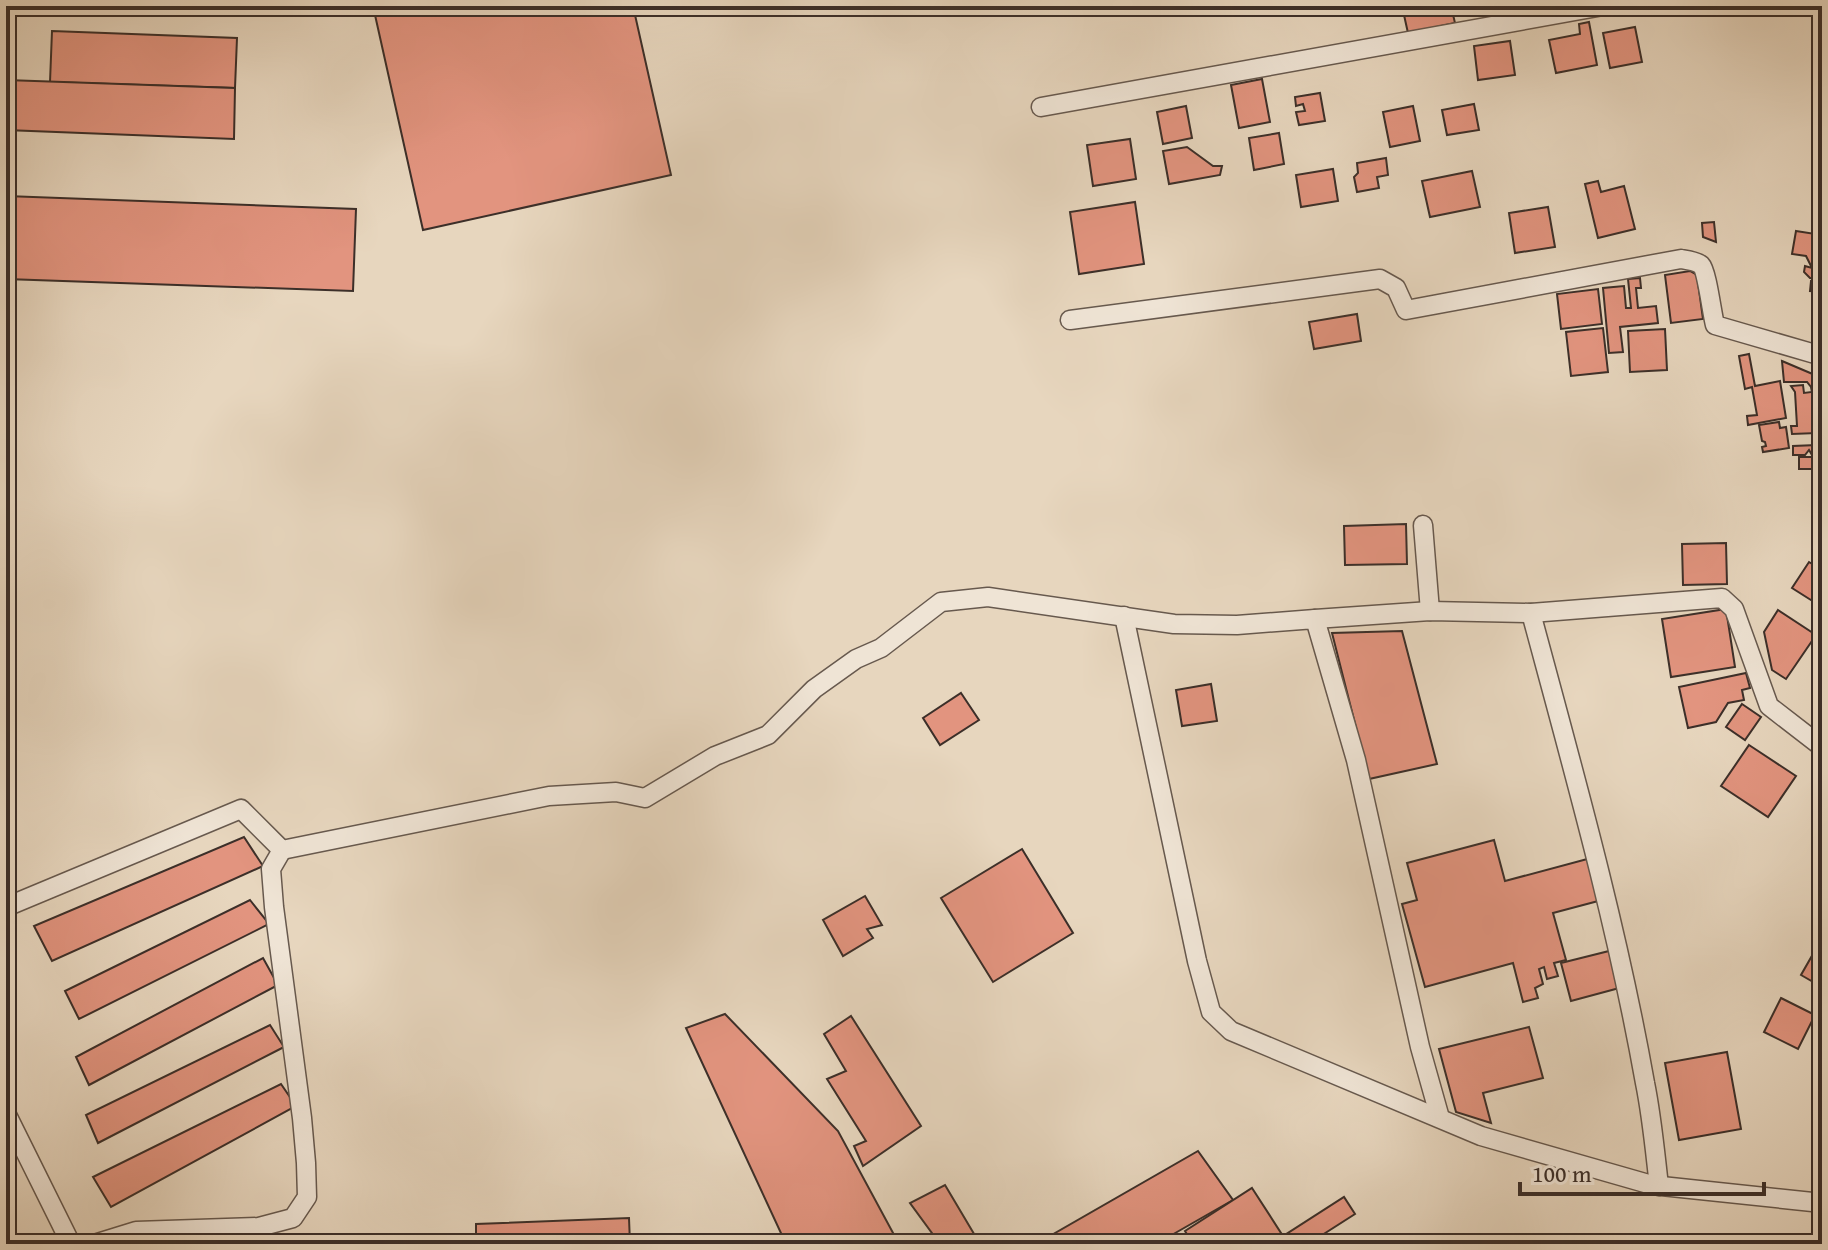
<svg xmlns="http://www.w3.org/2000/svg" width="1828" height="1250" viewBox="0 0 1828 1250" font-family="'Gentium Book Plus',serif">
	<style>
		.building { fill: #e2947f; stroke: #3c2f29; stroke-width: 2 }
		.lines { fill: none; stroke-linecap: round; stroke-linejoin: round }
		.street-casing { stroke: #67594e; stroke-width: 21 }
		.street { stroke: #efe4d5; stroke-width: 18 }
	</style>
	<rect width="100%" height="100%" fill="#e7d6be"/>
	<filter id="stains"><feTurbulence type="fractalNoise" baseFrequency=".0025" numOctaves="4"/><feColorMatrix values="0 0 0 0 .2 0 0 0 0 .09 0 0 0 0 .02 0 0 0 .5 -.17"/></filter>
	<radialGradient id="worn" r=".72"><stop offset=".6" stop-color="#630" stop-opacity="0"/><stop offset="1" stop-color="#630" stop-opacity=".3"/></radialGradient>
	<g class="building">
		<polygon points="373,6 633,6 671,175 423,230"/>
		<polygon points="1402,6 1451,6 1455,23 1408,33"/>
		<polygon points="1589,22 1597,65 1556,73 1549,40 1580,34 1579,24"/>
		<polygon points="1635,27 1642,62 1610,68 1603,33"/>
		<polygon points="52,31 237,38 235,88 50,82"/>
		<polygon points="1510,41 1515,75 1478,80 1474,46"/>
		<polygon points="1262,79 1270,122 1239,128 1231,85"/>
		<polygon points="6,80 235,88 234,139 6,130"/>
		<polygon points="1320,93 1325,121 1299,125 1296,112 1305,111 1303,104 1296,106 1295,97"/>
		<polygon points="1474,104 1479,130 1447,135 1442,110"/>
		<polygon points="1186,106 1192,138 1163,144 1157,112"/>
		<polygon points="1413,106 1420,141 1390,147 1383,112"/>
		<polygon points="1279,133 1284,164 1254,170 1249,138"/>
		<polygon points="1130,139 1136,179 1093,186 1087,145"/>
		<polygon points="1187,147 1213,166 1222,166 1220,175 1169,184 1163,151"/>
		<polygon points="1386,158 1388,175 1377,177 1379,188 1357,192 1354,177 1358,173 1357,163"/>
		<polygon points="1333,169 1338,201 1301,207 1296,175"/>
		<polygon points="1472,171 1480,207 1430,217 1422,181"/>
		<polygon points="1598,181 1601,192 1624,186 1635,229 1598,238 1585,184"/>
		<polygon points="6,196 356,209 353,291 6,279"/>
		<polygon points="1135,202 1144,264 1079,274 1070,212"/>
		<polygon points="1548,207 1555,247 1515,253 1509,213"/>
		<polygon points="1714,222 1716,242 1703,237 1702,223"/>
		<polygon points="1796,231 1822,235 1822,279 1810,278 1804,272 1805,266 1812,268 1806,256 1792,254"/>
		<polygon points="1690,271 1697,275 1703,319 1671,323 1665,275"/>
		<polygon points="1640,278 1641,288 1636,288 1638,308 1656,306 1658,323 1620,327 1623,352 1609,353 1603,288 1624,286 1626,308 1631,308 1628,279"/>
		<polygon points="1811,281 1822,282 1822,292 1810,291"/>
		<polygon points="1598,289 1602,324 1561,329 1557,294"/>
		<polygon points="1357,314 1361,341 1314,349 1309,322"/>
		<polygon points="1603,328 1608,372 1571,376 1566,332"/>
		<polygon points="1665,329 1667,370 1630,372 1628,331"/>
		<polygon points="1749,354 1755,386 1780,381 1786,418 1748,425 1747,416 1757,415 1752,387 1745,389 1739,356"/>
		<polygon points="1782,361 1822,378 1822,452 1812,455 1809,450 1805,455 1793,455 1793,446 1817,445 1817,433 1792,434 1791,426 1797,426 1795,392 1791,386 1803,385 1804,393 1812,392 1811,387 1807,382 1784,382"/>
		<polygon points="1779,422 1780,428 1786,427 1789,448 1763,452 1762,447 1766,446 1765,442 1762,441 1759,425"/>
		<polygon points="1799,457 1819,457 1820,469 1799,469"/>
		<polygon points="1406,524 1407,564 1345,565 1344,526"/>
		<polygon points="1726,543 1727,584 1683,585 1682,544"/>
		<polygon points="1809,562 1822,570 1822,607 1792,588"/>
		<polygon points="1726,609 1735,667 1671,677 1662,619"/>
		<polygon points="1778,610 1816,635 1786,679 1772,670 1764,632"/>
		<polygon points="1402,631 1437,764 1369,779 1332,633"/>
		<polygon points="1746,673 1750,688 1742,690 1744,700 1728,703 1716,722 1688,728 1679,687"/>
		<polygon points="1211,684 1217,721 1182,726 1176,690"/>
		<polygon points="961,693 979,720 940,745 923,718"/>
		<polygon points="1742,704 1761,717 1745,740 1726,727"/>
		<polygon points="1749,745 1796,776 1768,817 1721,786"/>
		<polygon points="244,837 263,866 52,961 34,926"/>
		<polygon points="1494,840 1505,881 1591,858 1602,900 1553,913 1566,960 1554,963 1558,976 1547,979 1544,967 1539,969 1543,984 1535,988 1538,998 1523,1002 1513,963 1425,987 1402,904 1417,900 1407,863"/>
		<polygon points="1022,849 1073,933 993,982 941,898"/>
		<polygon points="865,896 882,925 867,929 873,938 843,956 823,920"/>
		<polygon points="250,900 269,924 79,1019 65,991"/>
		<polygon points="1817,947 1822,950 1822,987 1801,975"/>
		<polygon points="1613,950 1623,987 1571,1001 1561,963"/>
		<polygon points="263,958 278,985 89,1085 76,1057"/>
		<polygon points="1781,998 1815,1015 1798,1049 1764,1032"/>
		<polygon points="725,1014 838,1131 899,1244 786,1244 686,1028"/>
		<polygon points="851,1016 921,1126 863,1166 854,1146 866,1141 827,1079 846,1071 824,1034"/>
		<polygon points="270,1025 284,1047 98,1143 86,1115"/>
		<polygon points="1529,1027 1543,1078 1483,1093 1491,1123 1456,1112 1439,1049"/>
		<polygon points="1727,1052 1741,1129 1679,1140 1665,1063"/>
		<polygon points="281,1084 296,1106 111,1207 93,1177"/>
		<polygon points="1198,1151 1233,1200 1170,1236 1175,1244 1036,1244"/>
		<polygon points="945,1185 980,1244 940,1244 910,1203"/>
		<polygon points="1252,1188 1283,1236 1344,1197 1355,1214 1308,1244 1193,1244 1185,1231"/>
		<polygon points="629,1218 630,1244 476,1244 476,1224"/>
	</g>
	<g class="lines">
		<defs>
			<g id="street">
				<polyline points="1041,107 1603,6"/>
				<path d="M1070,320L1380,279L1396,288L1406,310L1681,259C1687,260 1696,261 1701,265C1707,271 1712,314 1715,325L1822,356"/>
				<polyline points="1423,525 1430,611"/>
				<path d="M1531,613C1573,769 1617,925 1645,1083C1652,1117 1655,1152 1659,1186"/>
				<polyline points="1124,616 1197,961 1211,1012 1231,1031 1481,1136 1652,1185 1822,1203"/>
				<polyline points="1315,619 1430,611 1531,613 1722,598 1734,609 1769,706 1822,747"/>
				<polyline points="6,907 241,809 282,850 549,796 616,792 645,798 715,756 768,735 814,689 856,659 881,648 941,602 988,597 1174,624 1237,625 1315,619 1356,760 1420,1047 1440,1118"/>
				<polyline points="6,1113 71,1244"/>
				<polyline points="94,1244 136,1231 259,1227 293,1218 307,1197 306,1163 302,1118 274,907 271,869 282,850"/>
			</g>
		</defs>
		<use href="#street" class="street-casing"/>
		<use href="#street" class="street"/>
	</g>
	<rect width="1828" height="1250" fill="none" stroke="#e7d6be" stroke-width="32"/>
	<rect x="8" y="8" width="1812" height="1234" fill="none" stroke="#3c2f29" stroke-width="4"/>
	<rect x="16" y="16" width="1796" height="1218" fill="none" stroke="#3c2f29" stroke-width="2"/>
	<path d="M1520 1182v12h244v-12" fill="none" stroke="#3c2f29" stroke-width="4"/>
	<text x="1532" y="1182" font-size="24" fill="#3c2f29" stroke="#efe4d5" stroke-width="6" paint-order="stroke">100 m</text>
	<rect width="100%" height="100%" filter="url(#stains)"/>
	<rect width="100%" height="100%" fill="url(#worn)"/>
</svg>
